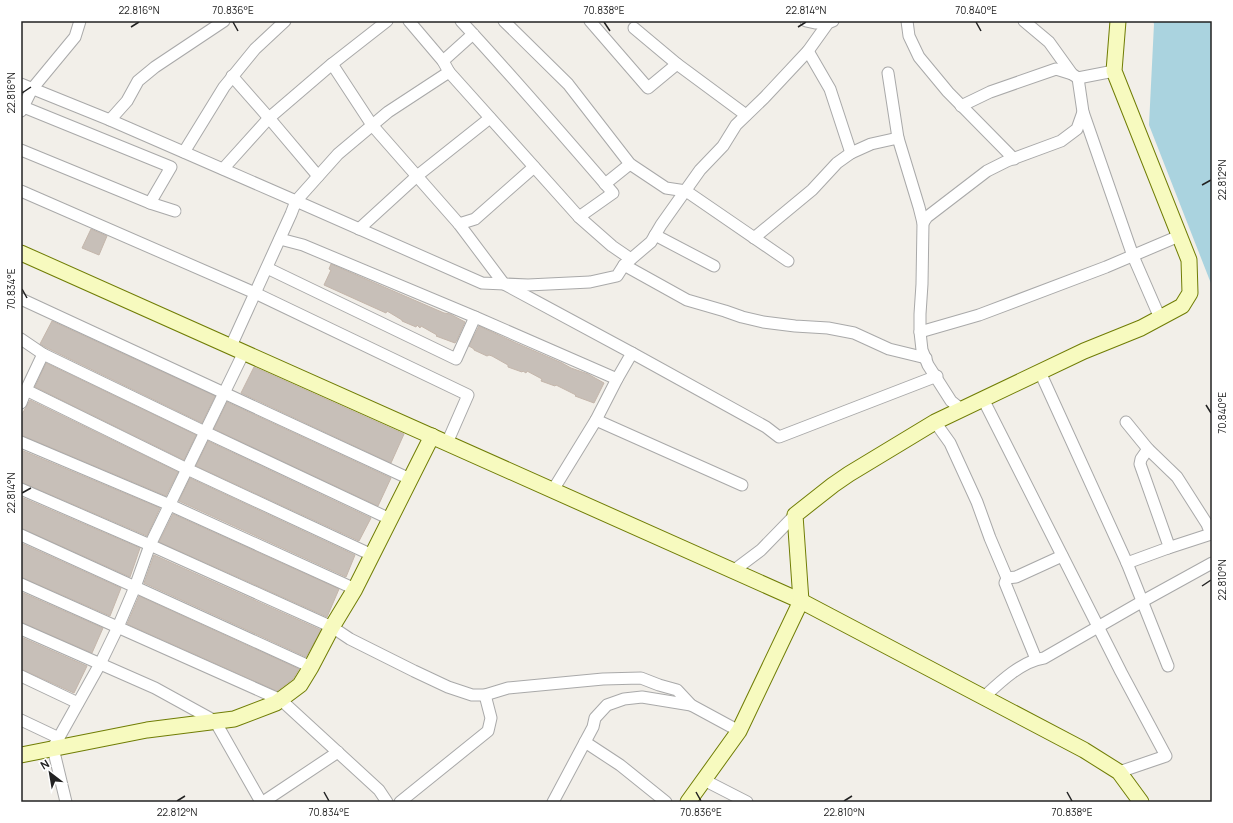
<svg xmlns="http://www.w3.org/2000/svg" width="1233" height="823" viewBox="0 0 1233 823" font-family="Manrope,sans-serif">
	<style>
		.water { fill: #aad3df }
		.building { fill: #c7bfb8; stroke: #c4b6ab }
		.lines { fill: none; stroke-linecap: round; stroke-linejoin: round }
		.street-casing { stroke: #a9a9a9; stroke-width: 13 }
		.secondary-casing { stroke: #707d05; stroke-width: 17 }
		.street { stroke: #fff; stroke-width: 11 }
		.secondary { stroke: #f7fabf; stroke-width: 15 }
		.ticks { fill: none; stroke: #222; stroke-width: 1.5 }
		.neatline { fill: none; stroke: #222; stroke-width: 1.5 }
		.ticks-label { font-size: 10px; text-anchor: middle; fill: #222 }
	</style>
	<rect width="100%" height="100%" fill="#f2efe9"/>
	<polygon class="water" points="1153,21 1212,21 1212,286 1149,125 1154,24"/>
	<g class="building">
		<polygon points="91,229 107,236 99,255 82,248"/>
		<polygon points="331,264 444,313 450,314 465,322 457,340 455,343 436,336 437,335 421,326 420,328 417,325 416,327 402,321 402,320 387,311 386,313 324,285 331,270 329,269"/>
		<polygon points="52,321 215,396 202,423 47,348 40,344"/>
		<polygon points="479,326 516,343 562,363 571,368 588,374 604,383 594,403 575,396 576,395 556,385 555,386 541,381 542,379 527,371 526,373 523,371 522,372 508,367 508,365 492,356 489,355 487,356 474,350 474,349 469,346"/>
		<polygon points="46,363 196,435 184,460 35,387"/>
		<polygon points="254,367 404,434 391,463 241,393"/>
		<polygon points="30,400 178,472 166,496 21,435 21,416"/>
		<polygon points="227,402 391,478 378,506 214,429"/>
		<polygon points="208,441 371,518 359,541 196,466"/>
		<polygon points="21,450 160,508 147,536 21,482"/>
		<polygon points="190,478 355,555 346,577 179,501"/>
		<polygon points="21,497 140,548 130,577 21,528"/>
		<polygon points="173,514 339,589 327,617 159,542"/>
		<polygon points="21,543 121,588 110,616 21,577"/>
		<polygon points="154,555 321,630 306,657 144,583"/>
		<polygon points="21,592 103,628 92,653 21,622"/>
		<polygon points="139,596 299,669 293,679 277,691 127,624"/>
		<polygon points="21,637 87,666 74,693 21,669"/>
	</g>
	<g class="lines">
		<defs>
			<g id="street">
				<polyline points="409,21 443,61 449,72"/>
				<path d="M461,21C513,77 563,135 613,193L579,217L612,246L631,259"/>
				<polyline points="504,21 568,84 630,164 666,188 686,191 788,261"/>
				<polyline points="590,21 648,88 677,64"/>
				<polyline points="806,21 815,23 828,23"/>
				<polyline points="907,21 909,36 919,57 948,92 1014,159"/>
				<polyline points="1024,21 1049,42 1072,74 1078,78 1114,71"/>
				<polyline points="634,28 677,64 746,115"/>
				<polyline points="808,51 830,89 851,153"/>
				<polyline points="443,61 473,34"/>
				<polyline points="332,64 372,125 459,224 504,284 632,353 617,379 596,420 553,490"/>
				<polyline points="888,73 898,138"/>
				<polyline points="232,76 269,118 318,176"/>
				<polyline points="1078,78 1083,112 1133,256 1160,318"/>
				<polyline points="21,84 110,120 127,101 138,81 155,67 224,21"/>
				<polyline points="21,106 171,167 150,203"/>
				<polyline points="961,106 990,92 1056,69 1072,74"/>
				<polyline points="21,111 32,89 75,37 80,21"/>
				<polyline points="110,120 296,201 338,154 388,112 449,72 579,217"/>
				<polyline points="21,150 150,203 175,211"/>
				<polyline points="184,152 224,87 255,49 285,21"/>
				<polyline points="223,169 269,118 332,64 387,21"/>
				<polyline points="605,184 630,164"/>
				<polyline points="21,191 255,293 468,395 447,443"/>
				<polyline points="923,223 927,217 987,171 1007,161 1061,141 1077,129 1083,112"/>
				<polyline points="459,224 475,219 534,167"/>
				<polyline points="359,229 417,176 490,118"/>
				<polyline points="655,235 714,266"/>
				<polyline points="754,238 812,190 837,163 851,153 871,144 898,138 919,207 923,223 922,284 920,314 920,332 922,350 928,365 951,401 961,409"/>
				<polyline points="624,265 687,300 725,311 742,317 763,322 795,326 828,328 854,333 889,349 926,358"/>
				<polyline points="267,268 456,359 475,317 303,245 280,239"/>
				<polyline points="21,299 410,479"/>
				<polyline points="475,317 617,379"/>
				<polyline points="920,332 979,315 1106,267 1179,236"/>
				<polyline points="21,339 43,354"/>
				<polyline points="231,346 291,214 296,201 482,283 528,285 590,282 617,276 624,265 651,242 661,225 700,170 723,146 736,125 764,98 808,51 828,23 833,21"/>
				<polyline points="632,353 766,427 779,437 937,376"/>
				<polyline points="1040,372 1127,563 1168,666"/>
				<polyline points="26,390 43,354 205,432 390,519"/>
				<polyline points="983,399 1121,672 1166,756 1119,772"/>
				<polyline points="21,403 26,390 187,469 372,555"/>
				<polyline points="596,420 742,485"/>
				<polyline points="935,422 950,443 977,502 990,538 1007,578 1005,583 1036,659"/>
				<polyline points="1126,422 1148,449 1177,477 1207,524 1211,534 1168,548"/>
				<polyline points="21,442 170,505 355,589"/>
				<polyline points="21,489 150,545 332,627 350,639 414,671 448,687 472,695 485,695 508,688 603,679 641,678 659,685 677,690 691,705 739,731"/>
				<polyline points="21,535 311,667"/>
				<polyline points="1127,563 1168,548 1169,546 1140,464 1141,459 1148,449"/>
				<polyline points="733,571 761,550 795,515"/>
				<polyline points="1007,578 1016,577 1062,556"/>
				<polyline points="21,584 281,700 379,790 387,802"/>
				<polyline points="21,629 155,688 215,721 261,802"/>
				<polyline points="21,676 78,703"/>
				<path d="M984,697C1000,682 1022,661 1044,658L1143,601L1212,563"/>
				<polyline points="21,720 59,738"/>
				<polyline points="585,742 620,765 666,802"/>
				<polyline points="704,780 747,802"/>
				<polyline points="66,802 53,748 100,664 118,627 135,587 150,545 244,352"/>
				<polyline points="263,802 338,752"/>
				<polyline points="400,802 488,731 491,718 485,695"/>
				<polyline points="553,802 593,727 595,718 607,705 624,699 642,697 691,705"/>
			</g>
			<g id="secondary">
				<polyline points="21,253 801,601 1084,750 1119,772 1141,802"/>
				<polyline points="21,755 147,730 234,719 276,703 300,685 311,667 332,627 355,589 432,436"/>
				<polyline points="688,802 739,731 801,601 795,515 833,485 849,474 935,422 1084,351 1141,328 1182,306 1190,293 1189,260 1114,71 1118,21"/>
			</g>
		</defs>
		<use href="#street" class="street-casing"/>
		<use href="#secondary" class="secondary-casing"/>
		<use href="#street" class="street"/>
		<use href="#secondary" class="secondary"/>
	</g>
	<path class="ticks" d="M233,22L238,31M604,22L610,31M976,22L981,31M131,27L139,22M798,27L806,22M22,93L31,87M1202,185L1211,180M22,289L27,298M1206,405L1211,413M22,493L31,488M1202,586L1211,580M324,792L329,801M696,792L701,801M1067,792L1072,801M177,801L185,796M844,801L852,796"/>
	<rect width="1233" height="823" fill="none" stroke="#ffffff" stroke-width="44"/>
	<g transform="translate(50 773) rotate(329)" stroke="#ffffff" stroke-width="3" paint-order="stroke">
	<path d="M0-3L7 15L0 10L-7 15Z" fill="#222222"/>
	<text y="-6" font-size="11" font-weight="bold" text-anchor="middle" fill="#222222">N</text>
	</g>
	<rect x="22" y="22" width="1189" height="779" class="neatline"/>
	<g class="ticks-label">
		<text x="139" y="14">22.816°N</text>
		<text x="233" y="14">70.836°E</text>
		<text x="604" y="14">70.838°E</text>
		<text x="806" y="14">22.814°N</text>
		<text x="976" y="14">70.840°E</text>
		<text transform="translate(11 93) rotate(-90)" y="4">22.816°N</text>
		<text transform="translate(1222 180) rotate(-90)" y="4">22.812°N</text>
		<text transform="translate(11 289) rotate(-90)" y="4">70.834°E</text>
		<text transform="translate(1222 413) rotate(-90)" y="4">70.840°E</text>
		<text transform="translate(11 493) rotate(-90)" y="4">22.814°N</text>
		<text transform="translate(1222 580) rotate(-90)" y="4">22.810°N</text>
		<text x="177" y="816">22.812°N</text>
		<text x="329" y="816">70.834°E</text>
		<text x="701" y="816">70.836°E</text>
		<text x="844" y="816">22.810°N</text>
		<text x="1072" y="816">70.838°E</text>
	</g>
</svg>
